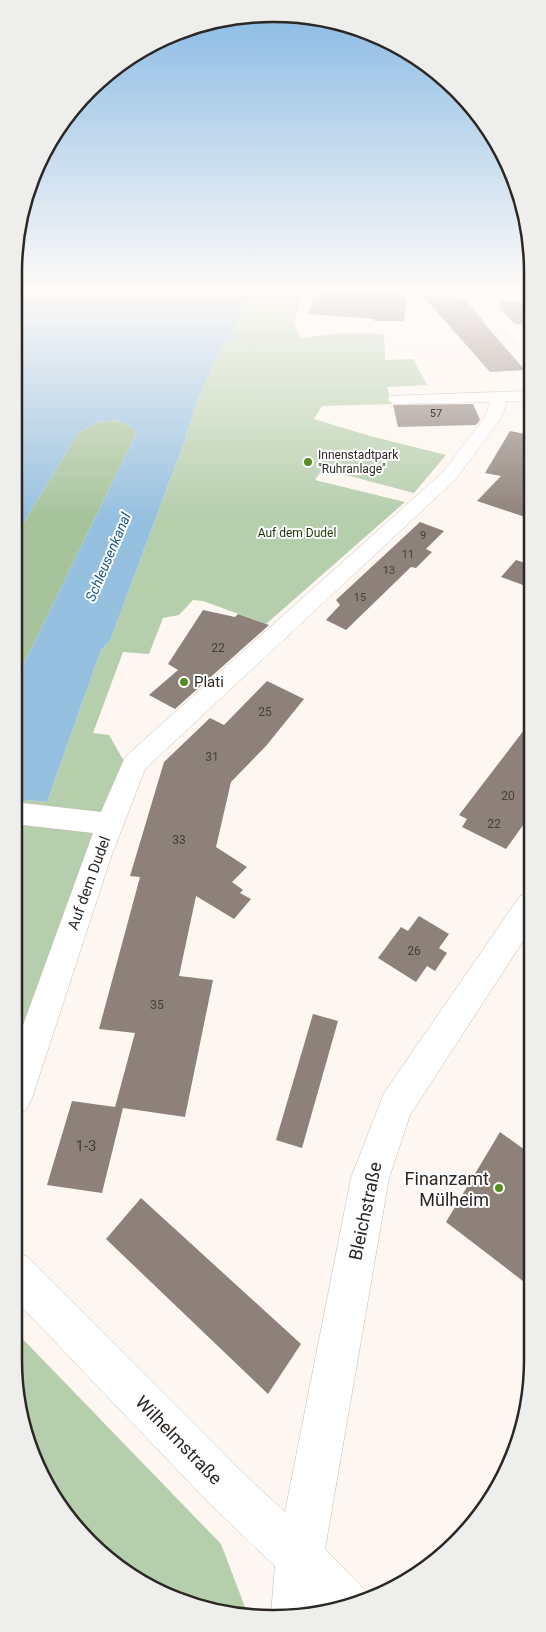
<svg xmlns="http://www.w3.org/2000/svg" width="546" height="1632" viewBox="0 0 546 1632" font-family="Roboto,sans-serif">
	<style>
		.commercial { fill: #fbe7f7 }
		.green { fill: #b5ceac }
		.forest { fill: #a6c39b }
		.water { fill: #96c0df }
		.building { fill: #8e8179 }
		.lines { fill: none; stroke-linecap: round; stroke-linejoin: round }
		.street-casing { stroke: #c9bbb2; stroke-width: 1 }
		.secondary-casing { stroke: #c9bbb2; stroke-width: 1 }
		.street { fill: #fff; fill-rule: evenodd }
		.secondary { fill: #fff; fill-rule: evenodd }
		.tram { stroke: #605955; stroke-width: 1 }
		.poi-dot { fill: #588b22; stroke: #fff; stroke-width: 2 }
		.labels { text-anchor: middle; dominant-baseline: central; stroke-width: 4; stroke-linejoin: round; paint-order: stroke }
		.far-number-label { font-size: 11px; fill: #453e39 }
		.far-poi-label { font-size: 12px; fill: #2d2724; stroke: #fff; text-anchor: start }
		.far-park-label { font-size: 12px; fill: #143900; stroke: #fff }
		.number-label { font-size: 12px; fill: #453e39 }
		.far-water-label { font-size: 14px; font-style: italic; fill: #12577f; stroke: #fff }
		.poi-label { font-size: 15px; fill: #2d2724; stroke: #fff; text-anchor: start }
		.street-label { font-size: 15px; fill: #2d2724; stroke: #fff }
		.near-number-label { font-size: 15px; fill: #453e39 }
		.near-poi-label { font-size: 18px; fill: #2d2724; stroke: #fff; text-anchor: end }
		.near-street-label { font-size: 18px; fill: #2d2724; stroke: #fff }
		.rim { fill: none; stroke: #2d2724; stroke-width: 2.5 }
	</style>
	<rect width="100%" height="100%" fill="#fef6f0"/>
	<polygon class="commercial" points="489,290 530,290 530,341 486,301"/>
	<g class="green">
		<polygon points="304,290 294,323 301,338 339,333 384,334 385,360 413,359 427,385 387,387 392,404 322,406 314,419 370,436 446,455 414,493 323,469 315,480 405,502 266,624 203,601 193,600 179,615 163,618 149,654 123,652 93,733 109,735 125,763 14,1047 14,805 28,800 47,802 101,650 110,641 186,437 197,401 223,344 232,339 239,340 231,333 252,291"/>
		<polygon points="14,1330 221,1544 248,1615 239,1616 158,1591 78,1530 33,1458 14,1359"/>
	</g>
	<polygon class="forest" points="117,420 134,429 136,434 14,684 14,539 78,433 98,422"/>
	<polygon class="water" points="14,290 252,290 232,332 239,340 234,341 232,339 223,344 197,401 186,437 110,641 101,650 47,802 28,800 14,805 14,684 136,434 134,429 117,420 98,422 78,433 14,539"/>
	<g class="building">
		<polygon points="316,290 407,294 404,321 374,321 374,319 308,314"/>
		<polygon points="423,296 465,299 484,322 482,321 525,370 490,372"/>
		<polygon points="500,301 530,303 530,325 515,324 500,309"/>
		<polygon points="473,404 480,420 476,425 398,427 393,405"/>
		<polygon points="510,431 530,435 531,519 477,501 501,476 485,473"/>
		<polygon points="420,522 444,531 426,549 432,552 416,568 411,567 346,630 326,620 340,605 336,600"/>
		<polygon points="516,560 531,565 531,588 501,577"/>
		<polygon points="203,610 235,617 238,614 269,625 175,709 149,695 178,670 168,664"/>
		<polygon points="267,681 304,699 266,746 231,782 216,847 247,867 232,882 243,890 240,893 251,899 234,919 196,896 179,976 213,980 185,1117 123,1108 102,1193 47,1185 72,1101 115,1107 135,1033 99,1029 140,877 130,876 164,762 210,718 224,725"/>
		<polygon points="531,721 531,814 506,849 462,827 467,819 459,815"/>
		<polygon points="419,916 449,934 439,948 447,953 435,971 427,966 416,982 378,958 401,927 408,931"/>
		<polygon points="313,1014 338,1021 302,1148 276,1140"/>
		<polygon points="500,1132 532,1155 532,1288 446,1222"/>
		<polygon points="141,1198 301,1344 268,1394 106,1239"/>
	</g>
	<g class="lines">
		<defs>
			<g id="street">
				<polygon points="464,290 478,290 530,341 530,353 525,352"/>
				<polygon points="530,391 530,401 507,401 501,418 455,480 145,769 111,857 32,1098 26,1110 14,1115 14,1050 93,833 14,824 14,802 101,812 125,757 443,472 485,417 490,402 396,404 390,402 388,399 390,396"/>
				<polygon points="531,892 531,929 410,1115 389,1178 325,1549 364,1589 368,1597 340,1609 271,1614 275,1566 211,1505 14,1299 14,1251 28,1257 243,1473 285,1512 351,1178 384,1093 520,896"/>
			</g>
			<polygon id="secondary" points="410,290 490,290 530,293 530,301 416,294"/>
		</defs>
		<use href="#street" class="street-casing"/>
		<use href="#secondary" class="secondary-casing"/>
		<use href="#street" class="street"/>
		<use href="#secondary" class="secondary"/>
		<polyline class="tram" points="478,290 530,293"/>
	</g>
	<linearGradient id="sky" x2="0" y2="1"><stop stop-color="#87b9e4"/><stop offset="0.56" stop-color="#fffbf8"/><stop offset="1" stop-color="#fffbf8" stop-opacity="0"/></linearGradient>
	<rect width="546" height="519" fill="url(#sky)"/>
	<g class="poi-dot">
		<circle cx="308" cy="462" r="5"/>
		<circle cx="184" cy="682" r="5"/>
		<circle cx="499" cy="1188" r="5"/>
	</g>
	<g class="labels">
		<g class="far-number-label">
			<text x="436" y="413">57</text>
			<text x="423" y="535">9</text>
			<text x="408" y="554">11</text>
			<text x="389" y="570">13</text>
			<text x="360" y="597">15</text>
		</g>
		<g class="far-poi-label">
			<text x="318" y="455">Innenstadtpark<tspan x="318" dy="14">"Ruhranlage"</tspan></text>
		</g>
		<g class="far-park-label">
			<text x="297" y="533">Auf dem Dudel</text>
		</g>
		<g class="number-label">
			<text x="218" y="648">22</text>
			<text x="265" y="712">25</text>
			<text x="212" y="757">31</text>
			<text x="508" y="796">20</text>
			<text x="494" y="824">22</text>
			<text x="179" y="840">33</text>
			<text x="414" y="951">26</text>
			<text x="157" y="1005">35</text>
		</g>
		<g class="far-water-label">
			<text transform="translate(108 557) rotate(-67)">Schleusenkanal</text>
		</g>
		<g class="poi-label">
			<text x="194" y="682">Plati</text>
		</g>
		<g class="street-label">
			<text transform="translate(89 883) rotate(-70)">Auf dem Dudel</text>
		</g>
		<g class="near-number-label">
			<text x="86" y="1146">1-3</text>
		</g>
		<g class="near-poi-label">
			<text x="489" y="1178">Finanzamt<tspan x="489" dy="21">Mülheim</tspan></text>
		</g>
		<g class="near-street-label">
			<text transform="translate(365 1211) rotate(-78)">Bleichstraße</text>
			<text transform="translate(179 1440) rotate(46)">Wilhelmstraße</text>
		</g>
	</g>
	<path d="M0 0H546V1632H0ZM272 22H274A250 250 0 0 1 524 272V1360A250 250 0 0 1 274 1610H272A250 250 0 0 1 22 1360V272A250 250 0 0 1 272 22Z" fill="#eeeeed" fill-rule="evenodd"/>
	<path class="rim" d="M272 22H274A250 250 0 0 1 524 272V1360A250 250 0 0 1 274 1610H272A250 250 0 0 1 22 1360V272A250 250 0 0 1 272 22Z"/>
</svg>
